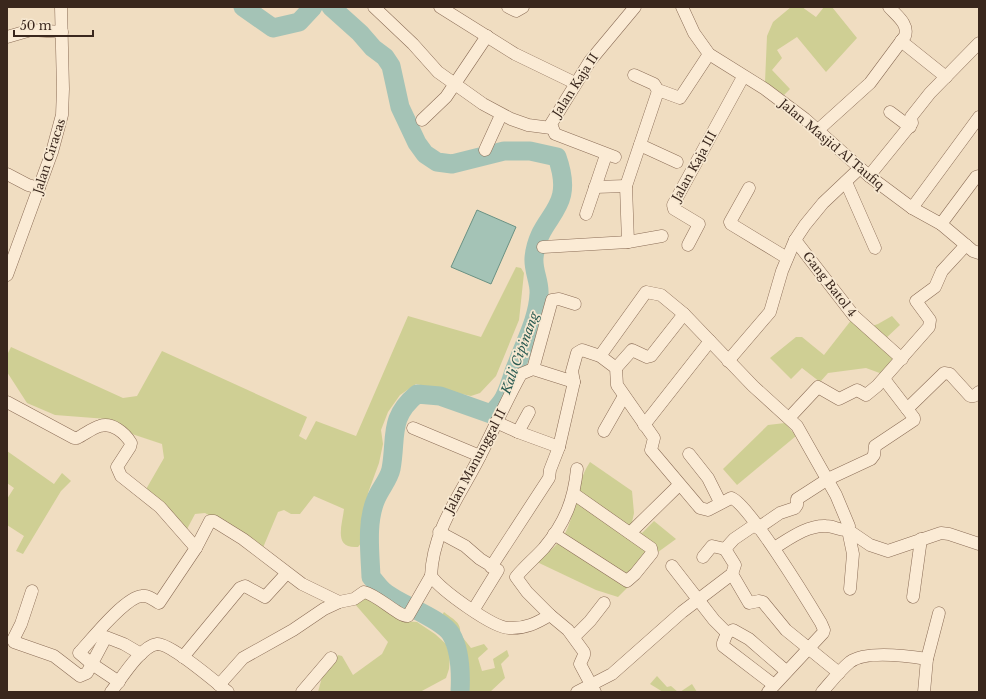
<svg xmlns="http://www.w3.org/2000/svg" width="986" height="699" viewBox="0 0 986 699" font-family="'Libre Baskerville',serif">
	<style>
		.green { fill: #cfcf94 }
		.water { fill: #a4c3b6; stroke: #6a9183 }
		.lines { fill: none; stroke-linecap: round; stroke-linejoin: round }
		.river { stroke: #a4c3b6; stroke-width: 19 }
		.minor-casing { stroke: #8b6d57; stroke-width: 13 }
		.minor { stroke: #fbebd5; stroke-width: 12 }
		.labels { text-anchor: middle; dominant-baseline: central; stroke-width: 3.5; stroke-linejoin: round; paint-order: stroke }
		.street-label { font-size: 12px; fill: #3a271d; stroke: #f7e8d1 }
		.water-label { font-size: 13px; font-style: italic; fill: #2b5b52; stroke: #f7e8d1 }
	</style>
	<rect width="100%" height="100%" fill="#f0ddc1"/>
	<g class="green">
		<polygon points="791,7 802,7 816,17 824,7 832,7 857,38 826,72 797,37 777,50 782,58 772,70 790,89 784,95 765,82 767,36 773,22"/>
		<path d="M516,267L521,268L524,273L519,320L496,376L480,393L471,396L416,384L400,395L388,412L381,430L383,444L379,463L368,493L363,541L358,547C333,549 342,526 344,509L314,496L300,514H291L284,510L278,512L262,550L234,530L205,513L195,514L186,531L145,491L164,458L162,444L132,434L107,419L55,415L27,403L7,372V355L11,347L123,398L137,396L162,351L307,417L299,436L306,440L316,421L356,436L408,316L481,337Z"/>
		<polygon points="856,314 872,326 878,324 892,316 900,325 885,339 901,356 885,375 866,368 828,373 820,382 802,368 791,379 770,358 796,337 802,337 824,355"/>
		<polygon points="785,423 796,436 737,485 723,469 768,425"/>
		<polygon points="7,451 54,484 62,473 71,481 61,491 23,554 16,551 24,536 7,525 7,499 14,488 7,483"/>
		<path d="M590,462L632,491L634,513L631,527L642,533L654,521L676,539L654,555L634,581L618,597L596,590L537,562C549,552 563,541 568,527C577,505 577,481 590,462Z"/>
		<polygon points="365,587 401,621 417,622 435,634 446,644 450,656 449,669 446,678 420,692 318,692 322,677 338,655 342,656 353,675 382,654 388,642 354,603"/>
		<path d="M444,612C452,619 462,622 460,634L471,648L484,644L488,649L478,658L482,671L495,668L493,659L507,650L509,656L501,664L505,678L490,692H463C464,673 467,647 454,631C451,627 444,623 439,620Z"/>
		<polygon points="657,676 667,687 671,686 678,692 663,692 650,684"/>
		<polygon points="692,684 697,692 680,692"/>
	</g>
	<polygon class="water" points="477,210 516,227 491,284 451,267"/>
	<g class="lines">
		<g class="river">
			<polyline points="243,7 273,28 299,22 313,7"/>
			<path d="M331,7L360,33L373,48L385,57L391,66L400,107L417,143L425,154L437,162L452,164L504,151H530L557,157C577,213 538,213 534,258C533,271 540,282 539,294C538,318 525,342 517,364C512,375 510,387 504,398C501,404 496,409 491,414L440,396L417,394C388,418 397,437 391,469C389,479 380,489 376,499C366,522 370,552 371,577C376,582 380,589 386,593C402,605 442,619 451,634C461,651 461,674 460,692"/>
		</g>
		<defs>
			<g id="minor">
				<polyline points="374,7 413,44 438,72 483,104 511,119 528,125 551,128"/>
				<polyline points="440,7 515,54 575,83"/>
				<polyline points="508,7 516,11 523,7"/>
				<polyline points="682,7 694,33 709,54 765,89 805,119 869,176 912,208 941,224 973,251 979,253"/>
				<polyline points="7,37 31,30 62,32"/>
				<polyline points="901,41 946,77"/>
				<polyline points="634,75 654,84 659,92"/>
				<polyline points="890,112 910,127"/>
				<polyline points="422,120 446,97 487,36"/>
				<path d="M818,130L870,83L905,36C909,24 897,16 889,7"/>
				<polyline points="640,145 677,162"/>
				<polyline points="485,150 501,115"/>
				<polyline points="615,157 555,134 551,124 590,61 635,7"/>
				<polyline points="7,174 28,185 39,188"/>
				<polyline points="869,176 912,123 911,117 930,93 979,43"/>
				<polyline points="846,182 875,248"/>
				<polyline points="595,187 626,186"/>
				<polyline points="749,188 730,222 731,224 787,258"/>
				<polyline points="912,208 979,117"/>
				<polyline points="586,214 606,155"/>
				<polyline points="941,224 976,177 979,176"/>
				<polyline points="795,240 854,316 902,359"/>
				<polyline points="628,242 626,186 657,94 661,91 680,98 709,54"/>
				<polyline points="688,245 699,224 674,209 673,205 743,77"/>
				<polyline points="543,247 628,242 662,236"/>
				<polyline points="7,275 52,152 62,115 63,89 61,7"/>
				<polyline points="600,356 646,292 661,295 684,314 753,386 797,426 836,495 849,526 848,530 853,554 850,589"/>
				<polyline points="728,361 770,312 782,271 795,240 805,225 823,203 860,168"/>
				<polyline points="616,368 632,350 647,357 651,356 684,314"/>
				<polyline points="533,369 552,300 559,299 575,304"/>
				<path d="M7,402L74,438H77C84,435 92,428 100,426C112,422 125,433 131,443L130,447L117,467L121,476L160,507L196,548"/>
				<polyline points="907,409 944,373 950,374 970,396 974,396 979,392"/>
				<polyline points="789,418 818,387 839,399 857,390 866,395 877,386 929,327 930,320 916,301 935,287 942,271 966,245"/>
				<polyline points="496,422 518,432 559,447"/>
				<polyline points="644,425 710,341"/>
				<polyline points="413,428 480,456"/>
				<polyline points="604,431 624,396"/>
				<polyline points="518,432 529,412"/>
				<polyline points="689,454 708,478 720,502"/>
				<polyline points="758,528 780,513 795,508 797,505 797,499 828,479 871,459 874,455 875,446 914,420 914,418 884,379"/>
				<polyline points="439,532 465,546 480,559 498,570 474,609"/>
				<polyline points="630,533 679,485"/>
				<polyline points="554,534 627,581 635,574 652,553 651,548 574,494"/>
				<path d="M774,548C789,539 807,525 826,526C834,526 840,531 848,530L870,545L888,551L941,533L949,534L979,544"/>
				<polyline points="725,549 734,539 756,524"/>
				<polyline points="703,557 712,546 725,549"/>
				<polyline points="672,566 714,620 727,633"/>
				<polyline points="491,567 549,478 550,470 559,447 574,382"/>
				<polyline points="732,574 749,603 759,601 763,602 786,630 839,673"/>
				<polyline points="32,591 21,624 13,640 14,642 54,656 80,676 87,673 106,637 124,644 141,654"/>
				<polyline points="913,597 921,539"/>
				<path d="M550,615L527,592L516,577C525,566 535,558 544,548C565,523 574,500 577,469"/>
				<polyline points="727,633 723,643 723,646 774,685"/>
				<polyline points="727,633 733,630 749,639 786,671"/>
				<polyline points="574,637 590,621 604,603"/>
				<polyline points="183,657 240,588 245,586 265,597 286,574"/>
				<path d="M119,682L92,664L79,653C91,640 125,597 142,596C148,595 154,600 159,603L196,548L210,521H214L243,539L302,584L339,602L354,599L364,592C378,595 399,617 408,616L431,576"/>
				<polyline points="219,685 243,658 293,630 324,609 339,602"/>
				<path d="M111,692C121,679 141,646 157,644C170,643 217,683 228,692"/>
				<polyline points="302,692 331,658"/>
				<polyline points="577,692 612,674 682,612 732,574 735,565 725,549"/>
				<path d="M595,692L580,664L584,655V652L568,630L550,615C537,623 525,629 509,628C493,628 441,590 431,576C433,529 460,496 480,456C494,429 506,401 521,374L533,369L574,382L572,371L577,353L582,350L600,356L616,368L617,385L654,438L651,450L700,508L708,510L731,498C747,501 809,603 821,623L824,630L823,633L768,692"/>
				<path d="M822,692C831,682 840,670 850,662C866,650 908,656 927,659"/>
				<polyline points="924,692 927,659 939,613"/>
			</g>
		</defs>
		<use href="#minor" class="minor-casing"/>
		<use href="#minor" class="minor"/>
	</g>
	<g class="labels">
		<g class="street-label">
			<text transform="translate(575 85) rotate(-57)">Jalan Kaja II</text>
			<text transform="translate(832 144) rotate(40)">Jalan Masjid Al Taufiq</text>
			<text transform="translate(49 156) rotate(-72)">Jalan Ciracas</text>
			<text transform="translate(694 166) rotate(-61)">Jalan Kaja III</text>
			<text transform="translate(830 284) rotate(52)">Gang Batol 4</text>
			<text transform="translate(475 461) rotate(-62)">Jalan Manunggal II</text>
		</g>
		<g class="water-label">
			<text transform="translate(520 353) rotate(-70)">Kali Cipinang</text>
		</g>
	</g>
	<rect width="986" height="699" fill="none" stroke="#3a271d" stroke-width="16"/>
	<path d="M14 30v6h79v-6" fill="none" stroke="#3a271d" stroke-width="2"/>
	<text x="20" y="30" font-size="12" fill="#3a271d" stroke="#f7e8d1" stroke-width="3" paint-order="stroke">50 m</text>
</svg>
